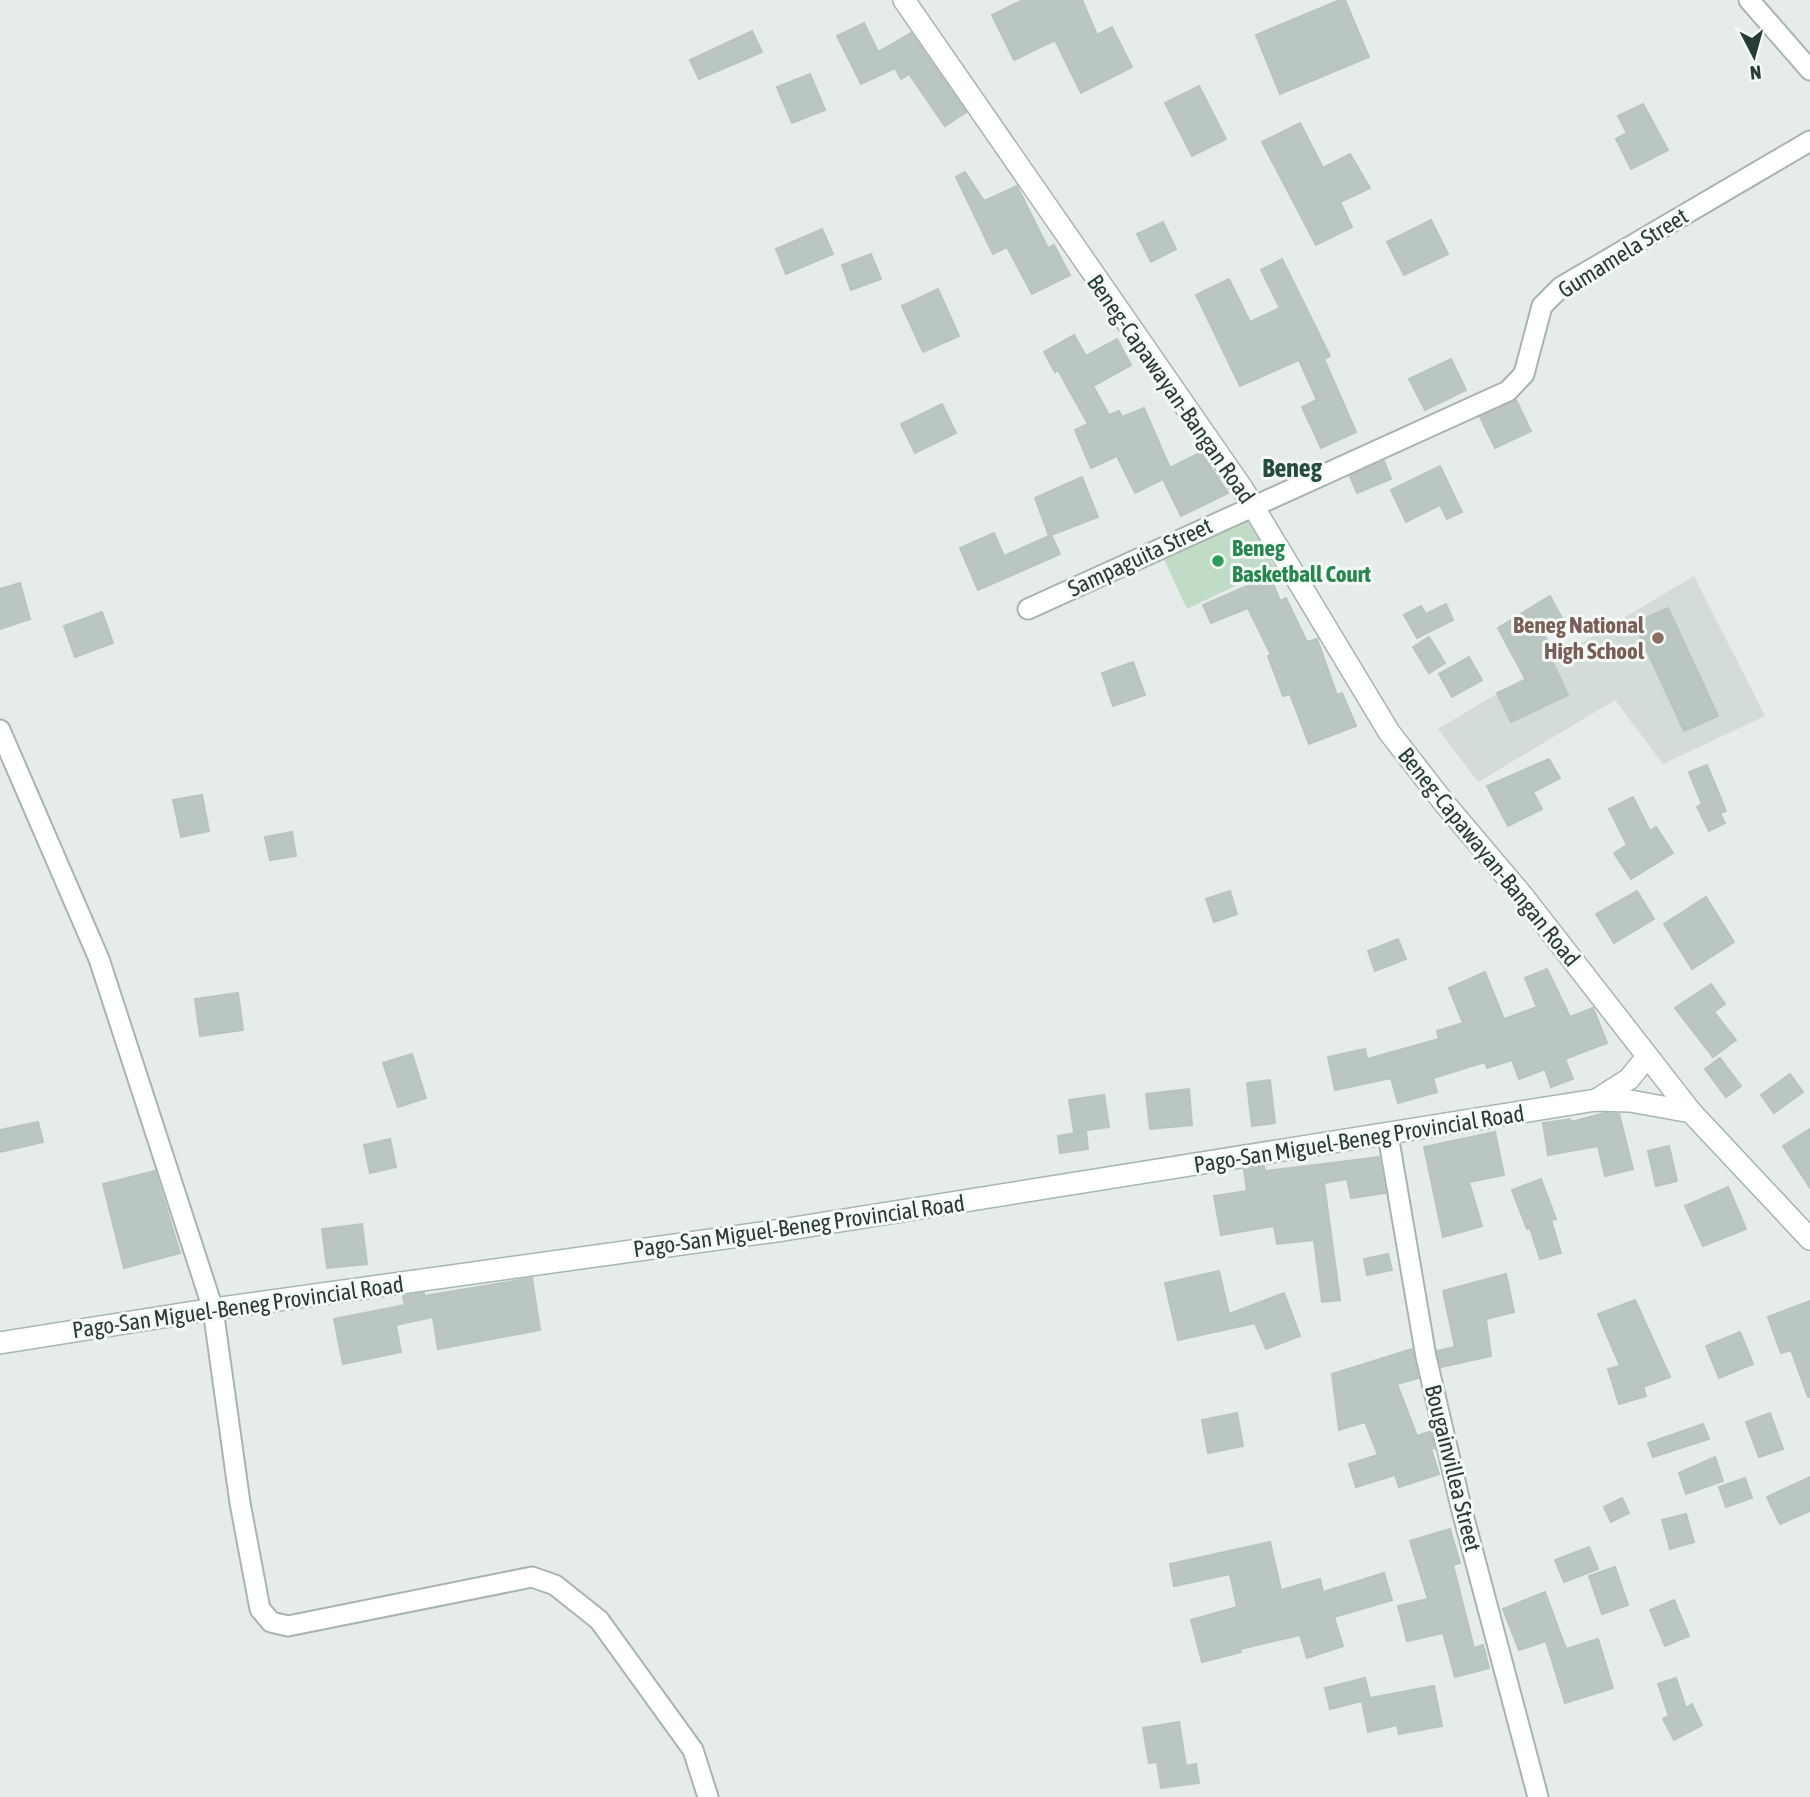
<svg xmlns="http://www.w3.org/2000/svg" width="1810" height="1797" viewBox="0 0 1810 1797" font-family="'Asap Condensed',sans-serif">
	<style>
		.built { fill: #d3dcd7 }
		.garden { fill: #c0dbc6 }
		.building { fill: #bac7c1; stroke: #b8c5bf; stroke-width: 2 }
		.lines { fill: none; stroke-linecap: round; stroke-linejoin: round }
		.minor-casing { stroke: #a8b4af; stroke-width: 23 }
		.tertiary-casing { stroke: #a8b4af; stroke-width: 24 }
		.secondary-casing { stroke: #a4b7b0; stroke-width: 24 }
		.minor { stroke: #fff; stroke-width: 19 }
		.tertiary { stroke: #fff; stroke-width: 21 }
		.secondary { stroke: #fff; stroke-width: 21 }
		.leisure-dot { fill: #2e9e5b; stroke: #f5f9f7; stroke-width: 2.5 }
		.education-dot { fill: #8d6e63; stroke: #f5f9f7; stroke-width: 2.5 }
		.labels { text-anchor: middle; dominant-baseline: central; stroke-width: 6; stroke-linejoin: round; paint-order: stroke }
		.street-label { font-size: 23px; fill: #263c35; stroke: #f5f9f7 }
		.leisure-label { font-size: 23px; font-weight: bold; fill: #27864d; stroke: #f5f9f7; text-anchor: start }
		.education-label { font-size: 23px; font-weight: bold; fill: #785e54; stroke: #f5f9f7; text-anchor: end }
		.quarter-label { font-size: 26px; font-weight: bold; fill: #244c40; stroke: #f5f9f7 }
	</style>
	<rect width="100%" height="100%" fill="#e5ece9"/>
	<polygon class="built" points="1694,576 1765,716 1663,764 1615,700 1478,782 1438,729"/>
	<polygon class="garden" points="1250,516 1274,567 1187,609 1162,555"/>
	<g class="building">
		<polygon points="1023,0 1082,0 1097,35 1112,27 1132,67 1081,93 1055,40 1014,60 992,15"/>
		<polygon points="1340,0 1345,0 1369,57 1280,94 1256,35"/>
		<polygon points="864,23 878,52 911,33 966,112 945,126 909,74 901,79 895,68 861,84 837,36"/>
		<polygon points="752,31 762,52 699,79 690,60"/>
		<polygon points="810,74 825,110 792,123 777,87"/>
		<polygon points="1199,86 1226,139 1192,156 1165,103"/>
		<polygon points="1643,104 1668,150 1631,169 1616,139 1627,133 1618,116"/>
		<polygon points="1300,123 1323,168 1350,154 1370,188 1340,202 1352,227 1316,245 1262,142"/>
		<polygon points="965,172 984,201 1017,186 1048,248 1054,245 1070,275 1032,294 1007,247 993,254 956,177"/>
		<polygon points="1431,220 1448,254 1404,275 1387,242"/>
		<polygon points="1163,222 1176,249 1151,262 1137,234"/>
		<polygon points="822,229 833,254 786,274 776,249"/>
		<polygon points="871,254 881,279 851,290 842,265"/>
		<polygon points="1282,259 1330,356 1324,359 1356,432 1321,448 1302,407 1317,400 1299,360 1240,386 1196,295 1229,279 1250,322 1280,308 1261,270"/>
		<polygon points="938,289 959,336 923,352 902,306"/>
		<polygon points="1074,335 1086,356 1117,339 1131,365 1093,386 1109,415 1119,411 1122,417 1144,408 1170,468 1201,452 1228,493 1181,516 1163,479 1135,493 1117,456 1091,468 1075,430 1088,424 1058,370 1055,372 1044,352"/>
		<polygon points="1451,359 1466,390 1425,410 1409,379"/>
		<polygon points="1516,400 1531,431 1495,448 1480,417"/>
		<polygon points="942,404 956,433 915,453 901,424"/>
		<polygon points="1384,461 1391,479 1357,493 1350,476"/>
		<polygon points="1440,466 1462,512 1447,519 1440,505 1406,522 1391,490"/>
		<polygon points="1082,477 1098,517 1051,535 1060,554 978,590 960,548 994,533 1004,556 1049,536 1035,498"/>
		<polygon points="1270,576 1280,601 1286,598 1307,642 1317,639 1337,695 1342,693 1356,726 1309,744 1290,694 1283,696 1268,656 1271,655 1248,608 1211,623 1203,605"/>
		<polygon points="20,583 30,619 0,629 0,589"/>
		<polygon points="1550,596 1562,618 1541,630 1548,642 1544,644 1568,695 1511,722 1497,693 1526,680 1498,628"/>
		<polygon points="1446,604 1453,620 1417,638 1404,615 1421,606 1426,614"/>
		<polygon points="1668,608 1718,716 1684,731 1634,623"/>
		<polygon points="102,612 113,643 75,657 64,626"/>
		<polygon points="1429,637 1445,663 1429,673 1413,647"/>
		<polygon points="1469,657 1482,680 1452,697 1439,674"/>
		<polygon points="1133,662 1145,695 1113,706 1102,673"/>
		<polygon points="1549,759 1560,778 1533,792 1542,809 1508,826 1487,786"/>
		<polygon points="1707,765 1726,811 1720,813 1725,823 1709,831 1697,807 1702,804 1689,772"/>
		<polygon points="202,795 209,831 181,837 173,800"/>
		<polygon points="1633,797 1650,831 1656,827 1673,853 1631,879 1614,853 1627,845 1609,809"/>
		<polygon points="292,832 296,856 270,860 265,837"/>
		<polygon points="1230,891 1237,914 1214,922 1206,899"/>
		<polygon points="1637,891 1654,919 1614,943 1596,914"/>
		<polygon points="1706,897 1734,942 1692,969 1664,924"/>
		<polygon points="1398,939 1406,959 1375,971 1368,951"/>
		<polygon points="1547,969 1570,1017 1593,1008 1607,1043 1565,1059 1573,1079 1551,1087 1545,1069 1519,1079 1512,1060 1487,1068 1485,1062 1433,1078 1437,1092 1398,1103 1391,1078 1335,1090 1328,1057 1365,1049 1367,1059 1439,1039 1437,1031 1463,1023 1449,988 1485,972 1504,1019 1537,1007 1525,978"/>
		<polygon points="1711,984 1725,1004 1714,1012 1736,1040 1713,1057 1675,1008"/>
		<polygon points="238,993 243,1030 200,1036 195,999"/>
		<polygon points="412,1054 426,1098 398,1107 383,1063"/>
		<polygon points="1720,1058 1741,1086 1726,1097 1705,1069"/>
		<polygon points="1790,1074 1803,1092 1774,1113 1761,1095"/>
		<polygon points="1270,1080 1275,1123 1252,1126 1247,1083"/>
		<polygon points="1189,1089 1192,1125 1150,1129 1146,1094"/>
		<polygon points="1104,1095 1109,1127 1074,1132 1069,1100"/>
		<polygon points="1605,1113 1619,1114 1633,1169 1605,1176 1598,1146 1548,1155 1543,1123 1570,1119 1571,1122"/>
		<polygon points="38,1122 43,1142 0,1152 0,1130"/>
		<polygon points="1810,1129 1810,1188 1783,1146"/>
		<polygon points="1086,1131 1088,1149 1060,1153 1058,1136"/>
		<polygon points="1495,1132 1504,1175 1469,1182 1482,1226 1443,1237 1424,1147"/>
		<polygon points="390,1139 396,1167 370,1173 364,1145"/>
		<polygon points="1669,1146 1677,1181 1656,1186 1648,1151"/>
		<polygon points="1379,1157 1385,1193 1351,1198 1347,1179 1324,1183 1340,1300 1322,1302 1314,1240 1277,1244 1274,1226 1221,1235 1214,1196 1247,1191 1244,1170 1264,1166 1265,1171"/>
		<polygon points="155,1171 180,1253 124,1268 103,1184"/>
		<polygon points="1541,1179 1556,1219 1551,1220 1561,1253 1540,1259 1530,1228 1527,1229 1512,1190"/>
		<polygon points="1728,1187 1746,1229 1703,1246 1685,1206"/>
		<polygon points="362,1224 367,1264 327,1268 322,1229"/>
		<polygon points="1388,1254 1392,1270 1367,1275 1364,1259"/>
		<polygon points="1219,1271 1229,1314 1284,1293 1300,1336 1266,1349 1255,1323 1178,1340 1165,1283"/>
		<polygon points="1506,1274 1514,1312 1486,1319 1491,1356 1441,1367 1437,1351 1455,1347 1443,1291"/>
		<polygon points="532,1278 540,1330 438,1349 433,1317 396,1325 401,1352 343,1364 334,1319 405,1305 403,1296 424,1293 424,1296"/>
		<polygon points="1635,1300 1670,1377 1643,1387 1646,1396 1619,1404 1608,1369 1620,1366 1598,1314"/>
		<polygon points="1810,1301 1810,1397 1808,1397 1791,1350 1781,1353 1768,1317"/>
		<polygon points="1740,1332 1753,1364 1719,1378 1706,1346"/>
		<polygon points="1412,1349 1418,1378 1397,1384 1417,1436 1431,1431 1435,1448 1431,1449 1439,1474 1399,1487 1395,1475 1356,1487 1349,1464 1378,1455 1365,1422 1339,1430 1332,1374"/>
		<polygon points="1237,1413 1243,1446 1208,1453 1202,1420"/>
		<polygon points="1770,1413 1783,1449 1759,1457 1746,1422"/>
		<polygon points="1703,1424 1709,1439 1653,1457 1648,1443"/>
		<polygon points="1715,1457 1723,1481 1686,1494 1679,1473"/>
		<polygon points="1810,1477 1810,1511 1780,1524 1767,1497"/>
		<polygon points="1745,1478 1752,1498 1726,1507 1719,1487"/>
		<polygon points="1622,1498 1629,1513 1611,1522 1604,1507"/>
		<polygon points="1686,1514 1694,1542 1670,1549 1662,1520"/>
		<polygon points="1450,1529 1460,1563 1453,1565 1474,1648 1483,1645 1489,1668 1455,1677 1443,1633 1407,1641 1398,1606 1428,1599 1410,1541"/>
		<polygon points="1270,1542 1281,1590 1320,1579 1323,1592 1384,1573 1392,1600 1334,1617 1343,1646 1307,1658 1300,1635 1240,1649 1241,1652 1202,1662 1191,1620 1237,1607 1230,1574 1174,1586 1170,1564"/>
		<polygon points="1589,1547 1598,1569 1564,1582 1555,1560"/>
		<polygon points="1615,1567 1628,1605 1602,1614 1589,1576"/>
		<polygon points="1545,1592 1566,1649 1598,1639 1613,1688 1565,1703 1546,1641 1519,1650 1503,1609"/>
		<polygon points="1674,1600 1689,1636 1665,1646 1650,1610"/>
		<polygon points="1365,1678 1370,1698 1434,1686 1442,1726 1399,1734 1397,1725 1368,1732 1362,1701 1330,1709 1325,1688"/>
		<polygon points="1676,1678 1686,1708 1692,1704 1702,1725 1674,1740 1663,1719 1669,1716 1658,1684"/>
		<polygon points="1179,1722 1186,1766 1196,1764 1199,1783 1161,1788 1157,1762 1149,1763 1143,1728"/>
	</g>
	<g class="lines">
		<defs>
			<g id="minor">
				<polyline points="1749,0 1810,70"/>
				<polyline points="1028,609 1508,391 1524,374 1542,306 1561,287 1810,141"/>
				<polyline points="0,730 99,959 213,1309 240,1503 260,1609 271,1622 288,1626 532,1577 555,1585 599,1620 693,1750 708,1797"/>
				<polyline points="1388,1135 1426,1357 1461,1507 1538,1797"/>
			</g>
			<polyline id="tertiary" points="904,0 1242,488 1389,732 1445,804 1522,895 1691,1112"/>
			<g id="secondary">
				<polyline points="1596,1100 1629,1079 1647,1057"/>
				<polyline points="0,1343 213,1309 776,1231 1596,1100 1630,1101 1691,1112 1810,1239"/>
			</g>
		</defs>
		<use href="#minor" class="minor-casing"/>
		<use href="#tertiary" class="tertiary-casing"/>
		<use href="#secondary" class="secondary-casing"/>
		<use href="#minor" class="minor"/>
		<use href="#tertiary" class="tertiary"/>
		<use href="#secondary" class="secondary"/>
	</g>
	<circle class="leisure-dot" cx="1218" cy="561" r="7"/>
	<circle class="education-dot" cx="1658" cy="638" r="7"/>
	<g class="labels">
		<g class="street-label">
			<text transform="translate(1623 253) rotate(-32)">Gumamela Street</text>
			<text transform="translate(1171 389) rotate(55)">Beneg-Capawayan-Bangan Road</text>
			<text transform="translate(1140 557) rotate(-25)">Sampaguita Street</text>
			<text transform="translate(1489 857) rotate(51)">Beneg-Capawayan-Bangan Road</text>
			<text transform="translate(1359 1139) rotate(-9)">Pago-San Miguel-Beneg Provincial Road</text>
			<text transform="translate(799 1226) rotate(-8)">Pago-San Miguel-Beneg Provincial Road</text>
			<text transform="translate(238 1307) rotate(-8)">Pago-San Miguel-Beneg Provincial Road</text>
			<text transform="translate(1453 1468) rotate(76)">Bougainvillea Street</text>
		</g>
		<g class="leisure-label">
			<text x="1232" y="548">Beneg<tspan x="1232" dy="26">Basketball Court</tspan></text>
		</g>
		<g class="education-label">
			<text x="1644" y="625">Beneg National<tspan x="1644" dy="26">High School</tspan></text>
		</g>
		<g class="quarter-label">
			<text x="1292" y="468">Beneg</text>
		</g>
	</g>
	<g transform="translate(1754 56) rotate(174)" stroke="#f5f9f7" stroke-width="5" paint-order="stroke">
	<path d="M0-5L12 26L0 18L-12 26Z" fill="#263c35"/>
	<text y="-10" font-size="19" font-weight="bold" text-anchor="middle" fill="#263c35">N</text>
	</g>
</svg>
